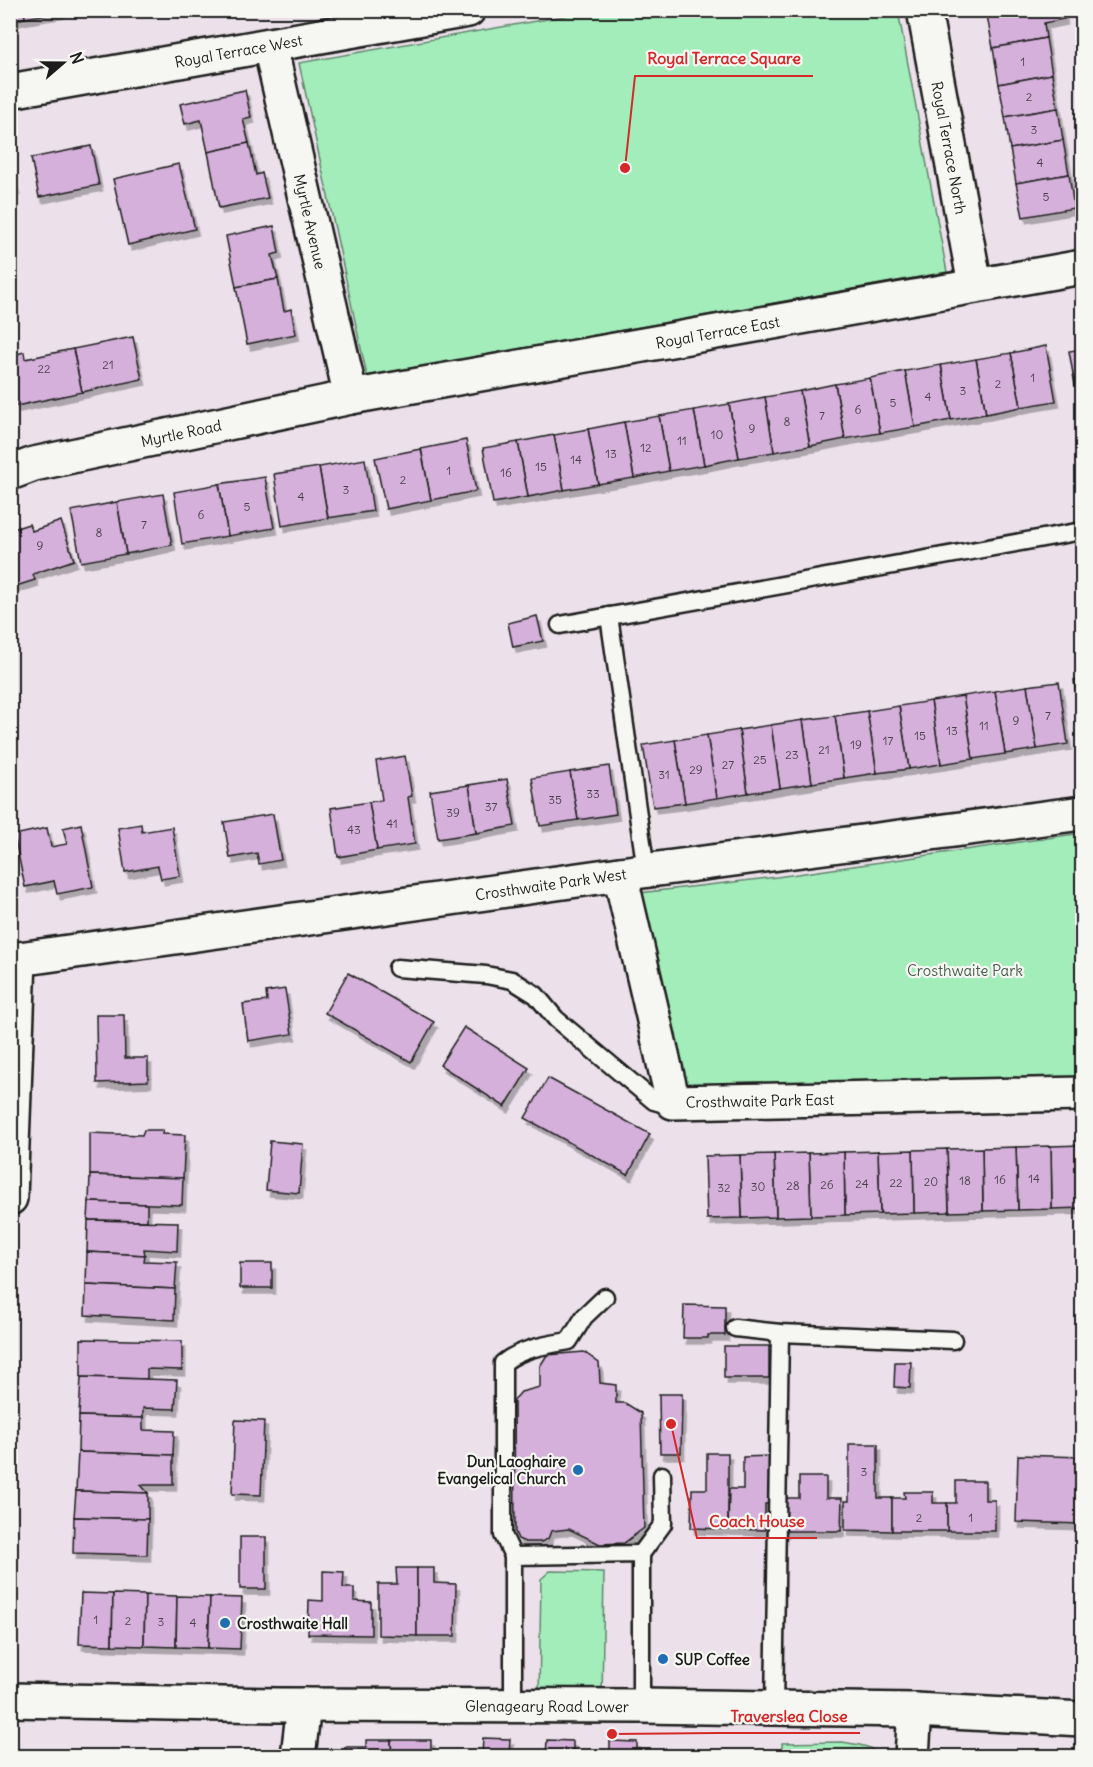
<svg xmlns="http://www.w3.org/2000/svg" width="1093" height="1767" viewBox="0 0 1093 1767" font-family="Delius,sans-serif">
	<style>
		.green { fill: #a3edbb; stroke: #60846c; stroke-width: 1.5 }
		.building { fill: #d4b0da; stroke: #1c1c1c; stroke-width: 1.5; filter: url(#shadow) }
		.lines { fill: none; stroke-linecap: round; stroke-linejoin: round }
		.lane-casing { stroke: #1c1c1c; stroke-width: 21 }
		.street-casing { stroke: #1c1c1c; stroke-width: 38 }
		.secondary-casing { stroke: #1c1c1c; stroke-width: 38 }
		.lane { stroke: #f6f6f2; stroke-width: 16 }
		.street { stroke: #f6f6f2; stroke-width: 33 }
		.secondary { stroke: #f6f6f2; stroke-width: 33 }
		.poi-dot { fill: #1f6fb2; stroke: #f6f6f2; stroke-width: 2 }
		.labels { text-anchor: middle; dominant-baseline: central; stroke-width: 4.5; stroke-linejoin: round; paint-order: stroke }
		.number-label { font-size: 12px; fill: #4a414c }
		.street-label { font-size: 15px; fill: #1c1c1c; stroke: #f6f6f2 }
		.park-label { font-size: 15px; fill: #445b4c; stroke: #f6f6f2 }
		.poi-label { font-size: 15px; font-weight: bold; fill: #1c1c1c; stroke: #f6f6f2; text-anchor: start }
		.leader { fill: none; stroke: #d62828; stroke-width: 2 }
		.callout-dot { fill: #d62828; stroke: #f6f6f2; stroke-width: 2 }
		.callout-label { font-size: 16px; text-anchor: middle; font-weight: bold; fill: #d62828; stroke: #f6f6f2; stroke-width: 4.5; stroke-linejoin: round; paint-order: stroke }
	</style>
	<defs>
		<filter id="shadow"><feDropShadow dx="3.5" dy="6" stdDeviation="0" flood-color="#0004"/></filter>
	</defs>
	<rect width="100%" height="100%" fill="#ece1eb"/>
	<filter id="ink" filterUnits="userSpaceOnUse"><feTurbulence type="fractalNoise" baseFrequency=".0167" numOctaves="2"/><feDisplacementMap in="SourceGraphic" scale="12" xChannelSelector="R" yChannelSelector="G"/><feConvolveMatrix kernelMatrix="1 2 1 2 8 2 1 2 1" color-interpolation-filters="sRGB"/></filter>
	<g filter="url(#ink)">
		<g class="green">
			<polygon points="592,11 898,11 947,272 367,376 299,63"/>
			<polygon points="1082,833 1082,1084 679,1092 639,893 777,877"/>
			<polygon points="550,1571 604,1572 602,1699 539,1697 541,1579"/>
			<path d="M842,1742C855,1744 871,1745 880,1756H782V1743Z"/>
		</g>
		<g class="building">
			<polygon points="10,10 24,10 25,18 10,21"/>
			<polygon points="24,10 61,10 61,12 25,18"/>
			<polygon points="986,10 1063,10 1064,19 1044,23 1046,38 993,48"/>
			<polygon points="1046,38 1052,74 999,84 993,48"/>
			<polygon points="1052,74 1058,108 1005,117 999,84"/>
			<polygon points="245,90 251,117 243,119 249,143 208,152 201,120 185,124 180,104"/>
			<polygon points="1058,108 1063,140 1010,149 1005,117"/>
			<polygon points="1063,140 1069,174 1016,183 1010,149"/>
			<polygon points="249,143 256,175 262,173 268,198 219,208 208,152"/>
			<polygon points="91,146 99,185 39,197 31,158"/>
			<polygon points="179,164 195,229 128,245 113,179"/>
			<polygon points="10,166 16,189 10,190"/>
			<polygon points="1069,174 1074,208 1023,217 1016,183"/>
			<polygon points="274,226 279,253 272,255 278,279 236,287 226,236"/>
			<polygon points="278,279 284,311 291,309 296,334 247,344 236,287"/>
			<polygon points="133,337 142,379 82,392 73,349"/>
			<polygon points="1046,346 1056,401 1021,407 1011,353"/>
			<polygon points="73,349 82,392 16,406 10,378 10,356 24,352 25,359"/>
			<polygon points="1082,349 1082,383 1075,385 1069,351"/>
			<polygon points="1011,353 1021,407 986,414 976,359"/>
			<polygon points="976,359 986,414 951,420 941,365"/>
			<polygon points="941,365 951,420 915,427 905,371"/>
			<polygon points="905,371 915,427 880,433 870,378"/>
			<polygon points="870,378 880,433 845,439 835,384"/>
			<polygon points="835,384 845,439 810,446 800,391"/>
			<polygon points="800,391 810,446 774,452 765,397"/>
			<polygon points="765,397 774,452 739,458 729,404"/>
			<polygon points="729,404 739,458 704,465 694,410"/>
			<polygon points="694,410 704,465 669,471 659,416"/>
			<polygon points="659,416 669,471 634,478 624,422"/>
			<polygon points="624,422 634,478 598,484 588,429"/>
			<polygon points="588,429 598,484 564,490 554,435"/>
			<polygon points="554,435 564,490 528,497 518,442"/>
			<polygon points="466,440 476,491 431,500 421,449"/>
			<polygon points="518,442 528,497 493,503 483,448"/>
			<polygon points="421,449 431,500 386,509 375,458"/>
			<polygon points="365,459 373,511 328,518 319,467"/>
			<polygon points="319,467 328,518 282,526 274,474"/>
			<polygon points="265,477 274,528 228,536 219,484"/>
			<polygon points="219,484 228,536 182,544 174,492"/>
			<polygon points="163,494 172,545 126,554 117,502"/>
			<polygon points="117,502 126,554 81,562 71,511"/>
			<polygon points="61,521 74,560 33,574 35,580 10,588 10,530 29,524 32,531"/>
			<polygon points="537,616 543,641 513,647 508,623"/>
			<polygon points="1082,679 1082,741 1074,680"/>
			<polygon points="1059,682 1068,744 1037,749 1027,686"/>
			<polygon points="1027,686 1037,749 1005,754 995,691"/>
			<polygon points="995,691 1005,754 973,759 963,696"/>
			<polygon points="963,696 973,759 941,764 931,701"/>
			<polygon points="931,701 941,764 909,769 899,706"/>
			<polygon points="899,706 909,769 877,773 867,711"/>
			<polygon points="867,711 877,773 844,778 835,716"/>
			<polygon points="835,716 844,778 812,783 803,720"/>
			<polygon points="803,720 812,783 780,788 771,725"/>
			<polygon points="771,725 780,788 748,793 739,730"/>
			<polygon points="739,730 748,793 717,798 707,735"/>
			<polygon points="707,735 717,798 685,803 675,740"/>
			<polygon points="675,740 685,803 653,807 643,745"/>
			<polygon points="405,756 412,796 408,797 415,844 377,850 369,802 382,800 376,761"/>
			<polygon points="609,766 616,814 578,820 570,772"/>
			<polygon points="570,772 578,820 540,826 532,778"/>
			<polygon points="507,779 515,826 476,833 469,785"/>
			<polygon points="469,785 476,833 438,839 430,791"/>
			<polygon points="369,802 377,850 338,857 331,808"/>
			<polygon points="273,814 281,860 259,864 257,853 230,858 224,822"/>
			<polygon points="81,824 93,887 57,894 54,881 25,887 14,835 47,828 51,847 67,844 63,828"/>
			<polygon points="141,824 142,832 172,827 180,876 161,879 158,866 125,872 118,828"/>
			<polygon points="348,973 434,1022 411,1062 325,1013"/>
			<polygon points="285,989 292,1034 248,1041 243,1004 267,1001 266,992"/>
			<polygon points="96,1015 124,1015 125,1058 148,1058 148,1081 97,1083"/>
			<polygon points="464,1027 529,1068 505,1107 440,1065"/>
			<polygon points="548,1078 650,1134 628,1175 525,1118"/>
			<polygon points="144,1130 163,1130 162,1134 185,1135 183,1178 90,1175 90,1133 142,1135"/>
			<polygon points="270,1141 303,1144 299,1193 266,1190"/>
			<polygon points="1082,1145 1082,1208 1052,1209 1051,1146"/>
			<polygon points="1051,1146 1052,1209 1018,1210 1016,1147"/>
			<polygon points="1016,1147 1018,1210 983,1211 982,1148"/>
			<polygon points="982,1148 983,1211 949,1212 947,1149"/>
			<polygon points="947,1149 949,1212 914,1213 913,1150"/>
			<polygon points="913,1150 914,1213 880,1214 878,1151"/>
			<polygon points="878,1151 880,1214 845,1215 844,1152"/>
			<polygon points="844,1152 845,1215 811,1216 809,1153"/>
			<polygon points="809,1153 811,1216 776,1217 774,1154"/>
			<polygon points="774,1154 776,1217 742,1218 740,1155"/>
			<polygon points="740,1155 742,1218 707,1219 705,1156"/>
			<polygon points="90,1175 183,1178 182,1205 89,1202"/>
			<polygon points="89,1202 147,1204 147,1221 88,1220"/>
			<polygon points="88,1220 178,1222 177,1251 144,1249 145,1255 87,1252"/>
			<polygon points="87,1252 145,1255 144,1261 177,1262 175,1289 86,1285"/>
			<rect x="240" y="1263" width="32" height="25"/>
			<polygon points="86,1285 175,1289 174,1320 85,1315"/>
			<polygon points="684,1305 725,1306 725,1335 708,1335 708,1338 683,1338"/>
			<polygon points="81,1339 182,1341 182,1370 147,1369 147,1379 81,1377"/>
			<rect x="724" y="1346" width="45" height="32"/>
			<polygon points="584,1352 599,1363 600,1383 616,1385 616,1403 625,1403 641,1413 644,1528 624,1543 600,1544 569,1529 551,1531 548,1539 541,1542 525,1542 518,1539 515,1532 514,1400 521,1392 540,1387 540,1366 547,1355"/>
			<polygon points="895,1362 911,1362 910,1388 894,1387"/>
			<polygon points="81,1377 177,1380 175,1409 143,1408 143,1418 79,1416"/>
			<polygon points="659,1394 682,1394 681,1453 660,1453"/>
			<polygon points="79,1416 143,1418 143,1430 174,1431 173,1455 78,1452"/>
			<polygon points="235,1420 264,1421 261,1495 232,1494"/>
			<polygon points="849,1444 878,1444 878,1498 892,1498 892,1531 845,1530 845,1501 849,1501"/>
			<polygon points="78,1452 173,1455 173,1485 141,1485 148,1493 76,1491"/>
			<polygon points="707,1453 728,1453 728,1529 691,1528 692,1489 707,1489"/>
			<polygon points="1018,1455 1082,1457 1082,1524 1016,1522"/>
			<polygon points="770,1456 770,1504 765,1504 765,1530 728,1529 729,1489 743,1489 743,1457"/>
			<polygon points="799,1477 826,1477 826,1498 842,1498 841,1531 782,1531 782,1498 799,1498"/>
			<polygon points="956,1481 985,1481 985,1500 995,1500 995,1531 947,1531 947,1503 956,1503"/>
			<polygon points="76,1491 148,1493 148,1519 74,1517"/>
			<polygon points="904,1492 933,1492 933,1503 947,1503 947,1531 892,1531 892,1498 905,1498"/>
			<polygon points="74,1517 148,1519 147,1555 73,1553"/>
			<rect x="240" y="1537" width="26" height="52"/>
			<polygon points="396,1568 417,1568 417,1636 378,1635 378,1584 397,1584"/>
			<polygon points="417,1568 434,1568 434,1583 456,1584 455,1636 417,1636"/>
			<polygon points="323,1571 344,1572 343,1588 354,1588 354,1601 371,1602 371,1635 308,1634 309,1600 323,1601"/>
			<polygon points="81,1593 113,1594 112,1645 79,1644"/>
			<polygon points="113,1594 145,1595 144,1646 112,1645"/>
			<polygon points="145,1595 177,1596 176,1647 144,1646"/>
			<polygon points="177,1596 210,1597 208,1648 176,1647"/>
			<polygon points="210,1597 242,1598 240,1649 208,1648"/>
			<polygon points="483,1738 510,1739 509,1756 482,1756"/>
			<polygon points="366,1740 391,1740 392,1756 345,1756 345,1747 366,1747"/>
			<polygon points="391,1740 431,1740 431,1756 392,1756"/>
			<polygon points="547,1740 573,1741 573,1756 546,1756"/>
			<polygon points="610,1741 637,1742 637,1756 610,1756"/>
			<polygon points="147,1754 184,1756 147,1756"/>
		</g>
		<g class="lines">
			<defs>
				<g id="lane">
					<polyline points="609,616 646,870"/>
					<polyline points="560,625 1082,531"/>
					<polyline points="397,968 486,975 512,980 536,995 556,1019 654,1101 661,1103 673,1102"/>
					<polyline points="735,1328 780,1333 953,1340"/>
					<polyline points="641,1554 663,1524 662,1475"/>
					<path d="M513,1556L503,1535V1363C522,1348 546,1345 569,1341L584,1317L605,1297"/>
					<polyline points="513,1707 513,1556 641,1554 641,1706"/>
					<polyline points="774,1708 780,1333"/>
				</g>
				<g id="street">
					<path id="s1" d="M924,10L975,285"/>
					<path id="s2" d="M270,46L351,397"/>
					<path id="s3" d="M10,91L468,10"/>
					<path id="s4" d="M10,473L34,464L351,397L1082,267"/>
					<path id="s5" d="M620,874L673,1102L1082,1094"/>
					<path id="s6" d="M19,959L620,874L1082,813"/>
					<polyline points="10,1198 19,959"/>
					<polyline points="298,1756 304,1705"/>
					<polyline points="912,1756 915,1710"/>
				</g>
				<g id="secondary">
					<path id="s7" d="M10,1700L278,1705L641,1706L915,1710L1082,1719"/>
				</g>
			</defs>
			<use href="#lane" class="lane-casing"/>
			<use href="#street" class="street-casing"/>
			<use href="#secondary" class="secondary-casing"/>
			<use href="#lane" class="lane"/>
			<use href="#street" class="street"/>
			<use href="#secondary" class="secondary"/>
		</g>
	</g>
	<g class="poi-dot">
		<circle cx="578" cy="1470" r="6"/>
		<circle cx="225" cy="1623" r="6"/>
		<circle cx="663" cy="1659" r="6"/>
	</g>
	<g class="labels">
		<g class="number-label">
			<text x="1023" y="61">1</text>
			<text x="1029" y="96">2</text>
			<text x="1034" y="129">3</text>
			<text x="1040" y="162">4</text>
			<text x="1046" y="196">5</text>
			<text x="108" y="364">21</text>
			<text x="44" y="368">22</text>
			<text x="1033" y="377">1</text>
			<text x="998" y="383">2</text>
			<text x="963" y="390">3</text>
			<text x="928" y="396">4</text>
			<text x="893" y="402">5</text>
			<text x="858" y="409">6</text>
			<text x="822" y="415">7</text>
			<text x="787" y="421">8</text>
			<text x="752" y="428">9</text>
			<text x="717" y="434">10</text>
			<text x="682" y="440">11</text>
			<text x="646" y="447">12</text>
			<text x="611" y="453">13</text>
			<text x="576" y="459">14</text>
			<text x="541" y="466">15</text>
			<text x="449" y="470">1</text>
			<text x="506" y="472">16</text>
			<text x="403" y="479">2</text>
			<text x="346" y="489">3</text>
			<text x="301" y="496">4</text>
			<text x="247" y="506">5</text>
			<text x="201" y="514">6</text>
			<text x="144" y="524">7</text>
			<text x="99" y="532">8</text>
			<text x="40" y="545">9</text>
			<text x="1048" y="715">7</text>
			<text x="1016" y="720">9</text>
			<text x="984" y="725">11</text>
			<text x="952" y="730">13</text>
			<text x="920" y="735">15</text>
			<text x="888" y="740">17</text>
			<text x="856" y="744">19</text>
			<text x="824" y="749">21</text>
			<text x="792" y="754">23</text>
			<text x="760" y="759">25</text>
			<text x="728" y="764">27</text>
			<text x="696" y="769">29</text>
			<text x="664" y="774">31</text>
			<text x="593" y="793">33</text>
			<text x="555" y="799">35</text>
			<text x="491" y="806">37</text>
			<text x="453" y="812">39</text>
			<text x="392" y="823">41</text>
			<text x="354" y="829">43</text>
			<text x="1034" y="1178">14</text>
			<text x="1000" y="1179">16</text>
			<text x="965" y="1180">18</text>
			<text x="931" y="1181">20</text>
			<text x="896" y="1182">22</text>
			<text x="862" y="1183">24</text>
			<text x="827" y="1184">26</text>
			<text x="793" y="1185">28</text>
			<text x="758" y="1186">30</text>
			<text x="724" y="1187">32</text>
			<text x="864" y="1471">3</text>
			<text x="919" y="1517">2</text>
			<text x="971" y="1517">1</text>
			<text x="96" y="1619">1</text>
			<text x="128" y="1620">2</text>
			<text x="161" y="1621">3</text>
			<text x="193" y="1622">4</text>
		</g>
		<g class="street-label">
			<text stroke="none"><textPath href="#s3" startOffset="232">Royal Terrace West</textPath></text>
			<text stroke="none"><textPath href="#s1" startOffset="140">Royal Terrace North</textPath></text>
			<text stroke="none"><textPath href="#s2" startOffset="180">Myrtle Avenue</textPath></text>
			<text stroke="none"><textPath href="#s4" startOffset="722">Royal Terrace East</textPath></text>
			<text stroke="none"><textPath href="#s4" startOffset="176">Myrtle Road</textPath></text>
			<text stroke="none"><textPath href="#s6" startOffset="537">Crosthwaite Park West</textPath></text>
			<text stroke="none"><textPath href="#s5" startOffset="321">Crosthwaite Park East</textPath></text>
			<text stroke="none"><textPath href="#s7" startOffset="537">Glenageary Road Lower</textPath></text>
		</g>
		<g class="park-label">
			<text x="965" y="970">Crosthwaite Park</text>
		</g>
		<g class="poi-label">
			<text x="566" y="1461" text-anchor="end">Dun Laoghaire<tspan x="566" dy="17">Evangelical Church</tspan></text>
			<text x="237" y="1623">Crosthwaite Hall</text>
			<text x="675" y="1659">SUP Coffee</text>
		</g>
	</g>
	<path class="leader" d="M625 168L635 76H813M671 1424L697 1538H817M612 1734L719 1733H860"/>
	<g class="callout-dot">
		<circle cx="625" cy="168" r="6"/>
		<circle cx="671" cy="1424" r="6"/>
		<circle cx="612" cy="1734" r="6"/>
	</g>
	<g class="callout-label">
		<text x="724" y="64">Royal Terrace Square</text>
		<text x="757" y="1527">Coach House</text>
		<text x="789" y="1722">Traverslea Close</text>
	</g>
	<rect width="1093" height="1767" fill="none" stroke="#f6f6f2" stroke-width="36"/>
	<rect x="18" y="18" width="1057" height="1731" fill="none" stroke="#1c1c1c" stroke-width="2" filter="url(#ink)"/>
	<g transform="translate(63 63) rotate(70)" stroke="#f6f6f2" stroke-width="4.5" paint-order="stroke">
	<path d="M0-4.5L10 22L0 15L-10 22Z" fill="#1c1c1c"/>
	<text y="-9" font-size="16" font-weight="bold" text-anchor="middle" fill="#1c1c1c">N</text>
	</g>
</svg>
